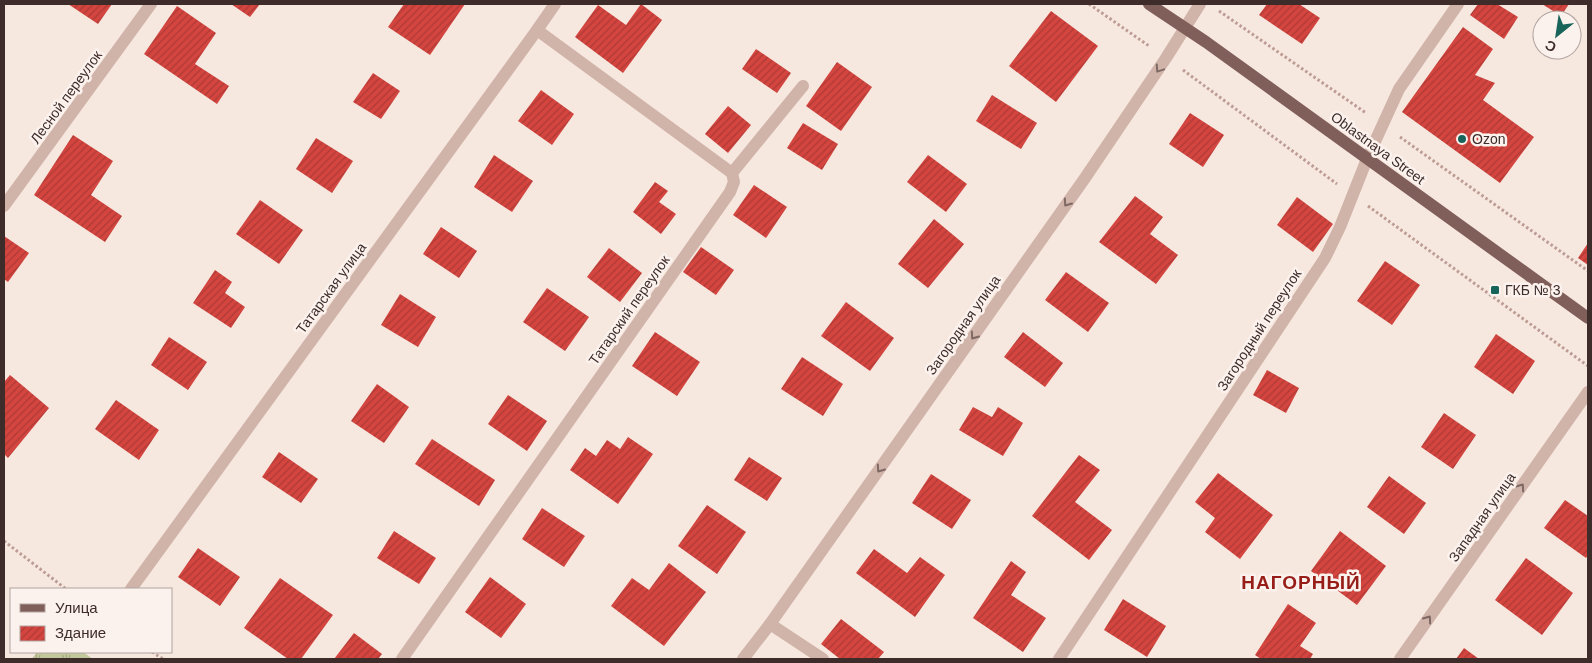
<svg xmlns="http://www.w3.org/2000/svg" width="1592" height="663" viewBox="0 0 1592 663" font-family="Arial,sans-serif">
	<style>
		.grass { fill: url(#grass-tufts) }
		.building { fill: url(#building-hatch) }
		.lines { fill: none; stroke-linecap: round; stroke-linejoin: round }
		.path { stroke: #bc9c93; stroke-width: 3; stroke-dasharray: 2.5 2.5; stroke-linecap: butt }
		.minor { stroke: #d0b3a9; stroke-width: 12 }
		.major { stroke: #805e59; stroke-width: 12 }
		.oneway { stroke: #7f6963 }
		.poi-dot { fill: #19645a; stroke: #fcf2ed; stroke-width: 2 }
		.labels { text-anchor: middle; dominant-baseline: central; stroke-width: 5; stroke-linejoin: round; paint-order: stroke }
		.street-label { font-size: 14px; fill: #3d2c29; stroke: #fcf2ed }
		.poi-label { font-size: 14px; fill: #3d2c29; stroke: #fcf2ed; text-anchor: start }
		.district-label { font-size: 19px; font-weight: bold; letter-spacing: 1px; fill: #961d18; stroke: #fcf2ed }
	</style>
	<defs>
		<pattern id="grass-tufts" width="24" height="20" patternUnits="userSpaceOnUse" patternTransform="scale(1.25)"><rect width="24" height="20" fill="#c2c89c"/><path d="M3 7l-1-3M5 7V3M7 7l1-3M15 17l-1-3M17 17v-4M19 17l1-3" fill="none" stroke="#a8ac86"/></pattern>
		<pattern id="building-hatch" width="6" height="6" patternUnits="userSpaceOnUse" patternTransform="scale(1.25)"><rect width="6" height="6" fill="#d4453f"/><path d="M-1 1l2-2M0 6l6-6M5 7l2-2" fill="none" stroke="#ad3a35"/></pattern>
	</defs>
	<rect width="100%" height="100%" fill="#f6e7df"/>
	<polygon class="grass" points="37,652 83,652 93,659 32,659"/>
	<g class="building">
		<polygon points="68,4 112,4 98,24"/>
		<polygon points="231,4 260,4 250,17"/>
		<polygon points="404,4 465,4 430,55 388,27"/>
		<polygon points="641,4 662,20 623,73 575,37 598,5 626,25"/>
		<polygon points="1267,4 1299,4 1320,18 1302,44 1259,15"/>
		<polygon points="1478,4 1497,4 1518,17 1504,39 1470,15"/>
		<polygon points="1542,4 1569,4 1561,16"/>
		<polygon points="177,6 216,33 195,64 229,86 217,104 144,54"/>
		<polygon points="1051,11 1098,46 1056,102 1009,66"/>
		<polygon points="1463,27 1493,49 1475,75 1495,83 1483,100 1534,137 1500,183 1402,112"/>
		<polygon points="756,49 791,73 777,93 742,69"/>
		<polygon points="837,62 872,87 841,131 806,106"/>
		<polygon points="373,73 400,91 381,119 353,102"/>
		<polygon points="541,90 574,114 552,145 518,121"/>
		<polygon points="992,95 1037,123 1021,149 976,121"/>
		<polygon points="728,106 751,125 728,153 705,134"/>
		<polygon points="1190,113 1224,135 1203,167 1169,144"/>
		<polygon points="803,123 838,144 822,170 787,148"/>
		<polygon points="73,135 113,161 91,195 122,216 105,242 34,195"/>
		<polygon points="316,138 353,161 332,193 296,169"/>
		<polygon points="494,155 533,181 512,212 474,187"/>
		<polygon points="928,155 967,184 946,212 907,182"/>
		<polygon points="655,182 668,191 659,202 676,214 661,234 633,212"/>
		<polygon points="754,185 787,207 766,238 733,215"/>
		<polygon points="1135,196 1163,217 1150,234 1178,255 1156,284 1099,242"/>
		<polygon points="1297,197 1333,224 1313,252 1277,225"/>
		<polygon points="260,200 303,230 279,264 236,234"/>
		<polygon points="934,219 964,244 928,288 898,264"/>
		<polygon points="441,227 477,251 459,278 423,254"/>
		<polygon points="4,236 29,253 8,282 4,279"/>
		<polygon points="1588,243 1588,265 1578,258"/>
		<polygon points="701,247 734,270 716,295 683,272"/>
		<polygon points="609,248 642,273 620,302 587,277"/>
		<polygon points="1385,261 1420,285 1392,325 1357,301"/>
		<polygon points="215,270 232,282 225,293 245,307 231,328 193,303"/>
		<polygon points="1066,272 1109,303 1088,332 1045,300"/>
		<polygon points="547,288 589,317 565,351 523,322"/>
		<polygon points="400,294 436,317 418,347 381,325"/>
		<polygon points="846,302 894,338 870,371 821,336"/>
		<polygon points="655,332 700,362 677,396 632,366"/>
		<polygon points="1023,332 1063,363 1045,387 1004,357"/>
		<polygon points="1496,334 1535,361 1513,394 1474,367"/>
		<polygon points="169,337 207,362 188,390 151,365"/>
		<polygon points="802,357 843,384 823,416 781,389"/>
		<polygon points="1267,370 1299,388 1286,413 1253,395"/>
		<polygon points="10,375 49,408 8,458 4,454 4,382"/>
		<polygon points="377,384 409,407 384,443 351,421"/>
		<polygon points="508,395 547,421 527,451 488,424"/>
		<polygon points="116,400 159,430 139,460 95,429"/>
		<polygon points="973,407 992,417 998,407 1023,423 1003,456 959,430"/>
		<polygon points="1444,413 1476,435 1453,469 1421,447"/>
		<polygon points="628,437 653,454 618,504 570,470 585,448 596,456 607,440 620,449"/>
		<polygon points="432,439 495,480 479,506 415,464"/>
		<polygon points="279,452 318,479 301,503 262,477"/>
		<polygon points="1079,455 1100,470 1075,502 1112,530 1089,560 1032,516"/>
		<polygon points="749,457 782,478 767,501 734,480"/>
		<polygon points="1218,473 1273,515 1240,559 1205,532 1215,518 1195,502"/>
		<polygon points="931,474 971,500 952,529 912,503"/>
		<polygon points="1389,476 1426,503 1404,534 1367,507"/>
		<polygon points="1565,500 1588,516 1588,555 1586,558 1544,528"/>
		<polygon points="707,505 746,532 717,574 678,546"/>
		<polygon points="542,508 585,536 564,567 522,539"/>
		<polygon points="394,531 436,558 419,584 377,558"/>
		<polygon points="1340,531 1386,566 1357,605 1311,571"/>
		<polygon points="198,548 240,577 220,606 178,577"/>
		<polygon points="874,549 907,573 920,557 945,575 915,617 856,573"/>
		<polygon points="1526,558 1573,593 1542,635 1495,600"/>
		<polygon points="1011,561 1026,572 1011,595 1046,618 1023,652 973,618"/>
		<polygon points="669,563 706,592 664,646 611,606 632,578 649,590"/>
		<polygon points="490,577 526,604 501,638 465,612"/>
		<polygon points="280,578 333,615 301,659 288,659 244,628"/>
		<polygon points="1123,599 1166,626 1147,657 1104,630"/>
		<polygon points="1288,604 1316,623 1300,646 1313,654 1310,659 1261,659 1255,655"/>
		<polygon points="841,619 884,652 878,659 840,659 821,644"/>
		<polygon points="354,633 382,654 378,659 334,659"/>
		<polygon points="1464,648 1479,659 1456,659"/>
	</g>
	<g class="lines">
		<g class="path">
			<polyline points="1089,4 1149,46"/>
			<polyline points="1219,11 1366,113"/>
			<polyline points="1183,70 1337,184"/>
			<polyline points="1400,137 1588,271"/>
			<polyline points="1368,206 1588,366"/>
			<polyline points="4,541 66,589"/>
			<polyline points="152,652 163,659"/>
		</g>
		<g class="minor">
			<polyline points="732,173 803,86"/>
			<polyline points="4,206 151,4"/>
			<polyline points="131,589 537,30 555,4"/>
			<polyline points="770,624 823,659"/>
			<polyline points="402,659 730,192 734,182 732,173 537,30"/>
			<polyline points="743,659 770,624 1085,178 1166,58 1200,4"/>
			<polyline points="1059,659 1325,258 1340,227 1367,159 1399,89 1458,4"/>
			<polyline points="1400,659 1588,392"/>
		</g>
		<polyline class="major" points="1149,4 1206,42 1588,318"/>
	</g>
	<defs><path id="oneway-chevron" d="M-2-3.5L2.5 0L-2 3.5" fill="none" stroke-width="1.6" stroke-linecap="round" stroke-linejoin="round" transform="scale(1.25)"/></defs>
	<g class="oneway">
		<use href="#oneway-chevron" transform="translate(1159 69) rotate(124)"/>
		<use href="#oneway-chevron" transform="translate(1067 203) rotate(125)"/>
		<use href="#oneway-chevron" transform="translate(974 336) rotate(125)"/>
		<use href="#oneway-chevron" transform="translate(880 469) rotate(125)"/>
		<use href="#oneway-chevron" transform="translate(1521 487) rotate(-55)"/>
		<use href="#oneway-chevron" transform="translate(1428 619) rotate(-55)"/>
	</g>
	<g class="poi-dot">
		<circle cx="1462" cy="139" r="5"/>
		<rect x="1490" y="285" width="10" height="10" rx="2.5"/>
	</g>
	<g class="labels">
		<g class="street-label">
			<text transform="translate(66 97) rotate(-54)">Лесной переулок</text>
			<text transform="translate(1378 148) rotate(36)">Oblastnaya Street</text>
			<text transform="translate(331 288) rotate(-54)">Татарская улица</text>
			<text transform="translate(629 310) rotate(-55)">Татарский переулок</text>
			<text transform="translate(963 325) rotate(-55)">Загородная улица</text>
			<text transform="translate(1259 330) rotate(-57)">Загородный переулок</text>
			<text transform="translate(1482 517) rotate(-55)">Западная улица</text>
		</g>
		<g class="poi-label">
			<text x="1472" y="139">Ozon</text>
			<text x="1505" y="290">ГКБ № 3</text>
		</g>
		<g class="district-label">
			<text x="1301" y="582">НАГОРНЫЙ</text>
		</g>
	</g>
	<rect width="1592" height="663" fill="none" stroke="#3d2c29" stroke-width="10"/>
	<rect x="10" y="588" width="162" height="65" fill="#fcf2ed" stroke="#b0a39f"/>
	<rect x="20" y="604" width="25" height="8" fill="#805e59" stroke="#b0a39f"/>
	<text x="55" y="613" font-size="15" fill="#3d2c29">Улица</text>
	<rect x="20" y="626" width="25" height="15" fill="url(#building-hatch)" stroke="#b0a39f"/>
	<text x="55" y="638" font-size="15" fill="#3d2c29">Здание</text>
	<g transform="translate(1557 35) rotate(210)"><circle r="24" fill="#fcf2ed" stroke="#b0a39f"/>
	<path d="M0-4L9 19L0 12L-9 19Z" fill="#19645a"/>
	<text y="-8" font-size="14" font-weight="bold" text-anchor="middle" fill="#3d2c29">С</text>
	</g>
</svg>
